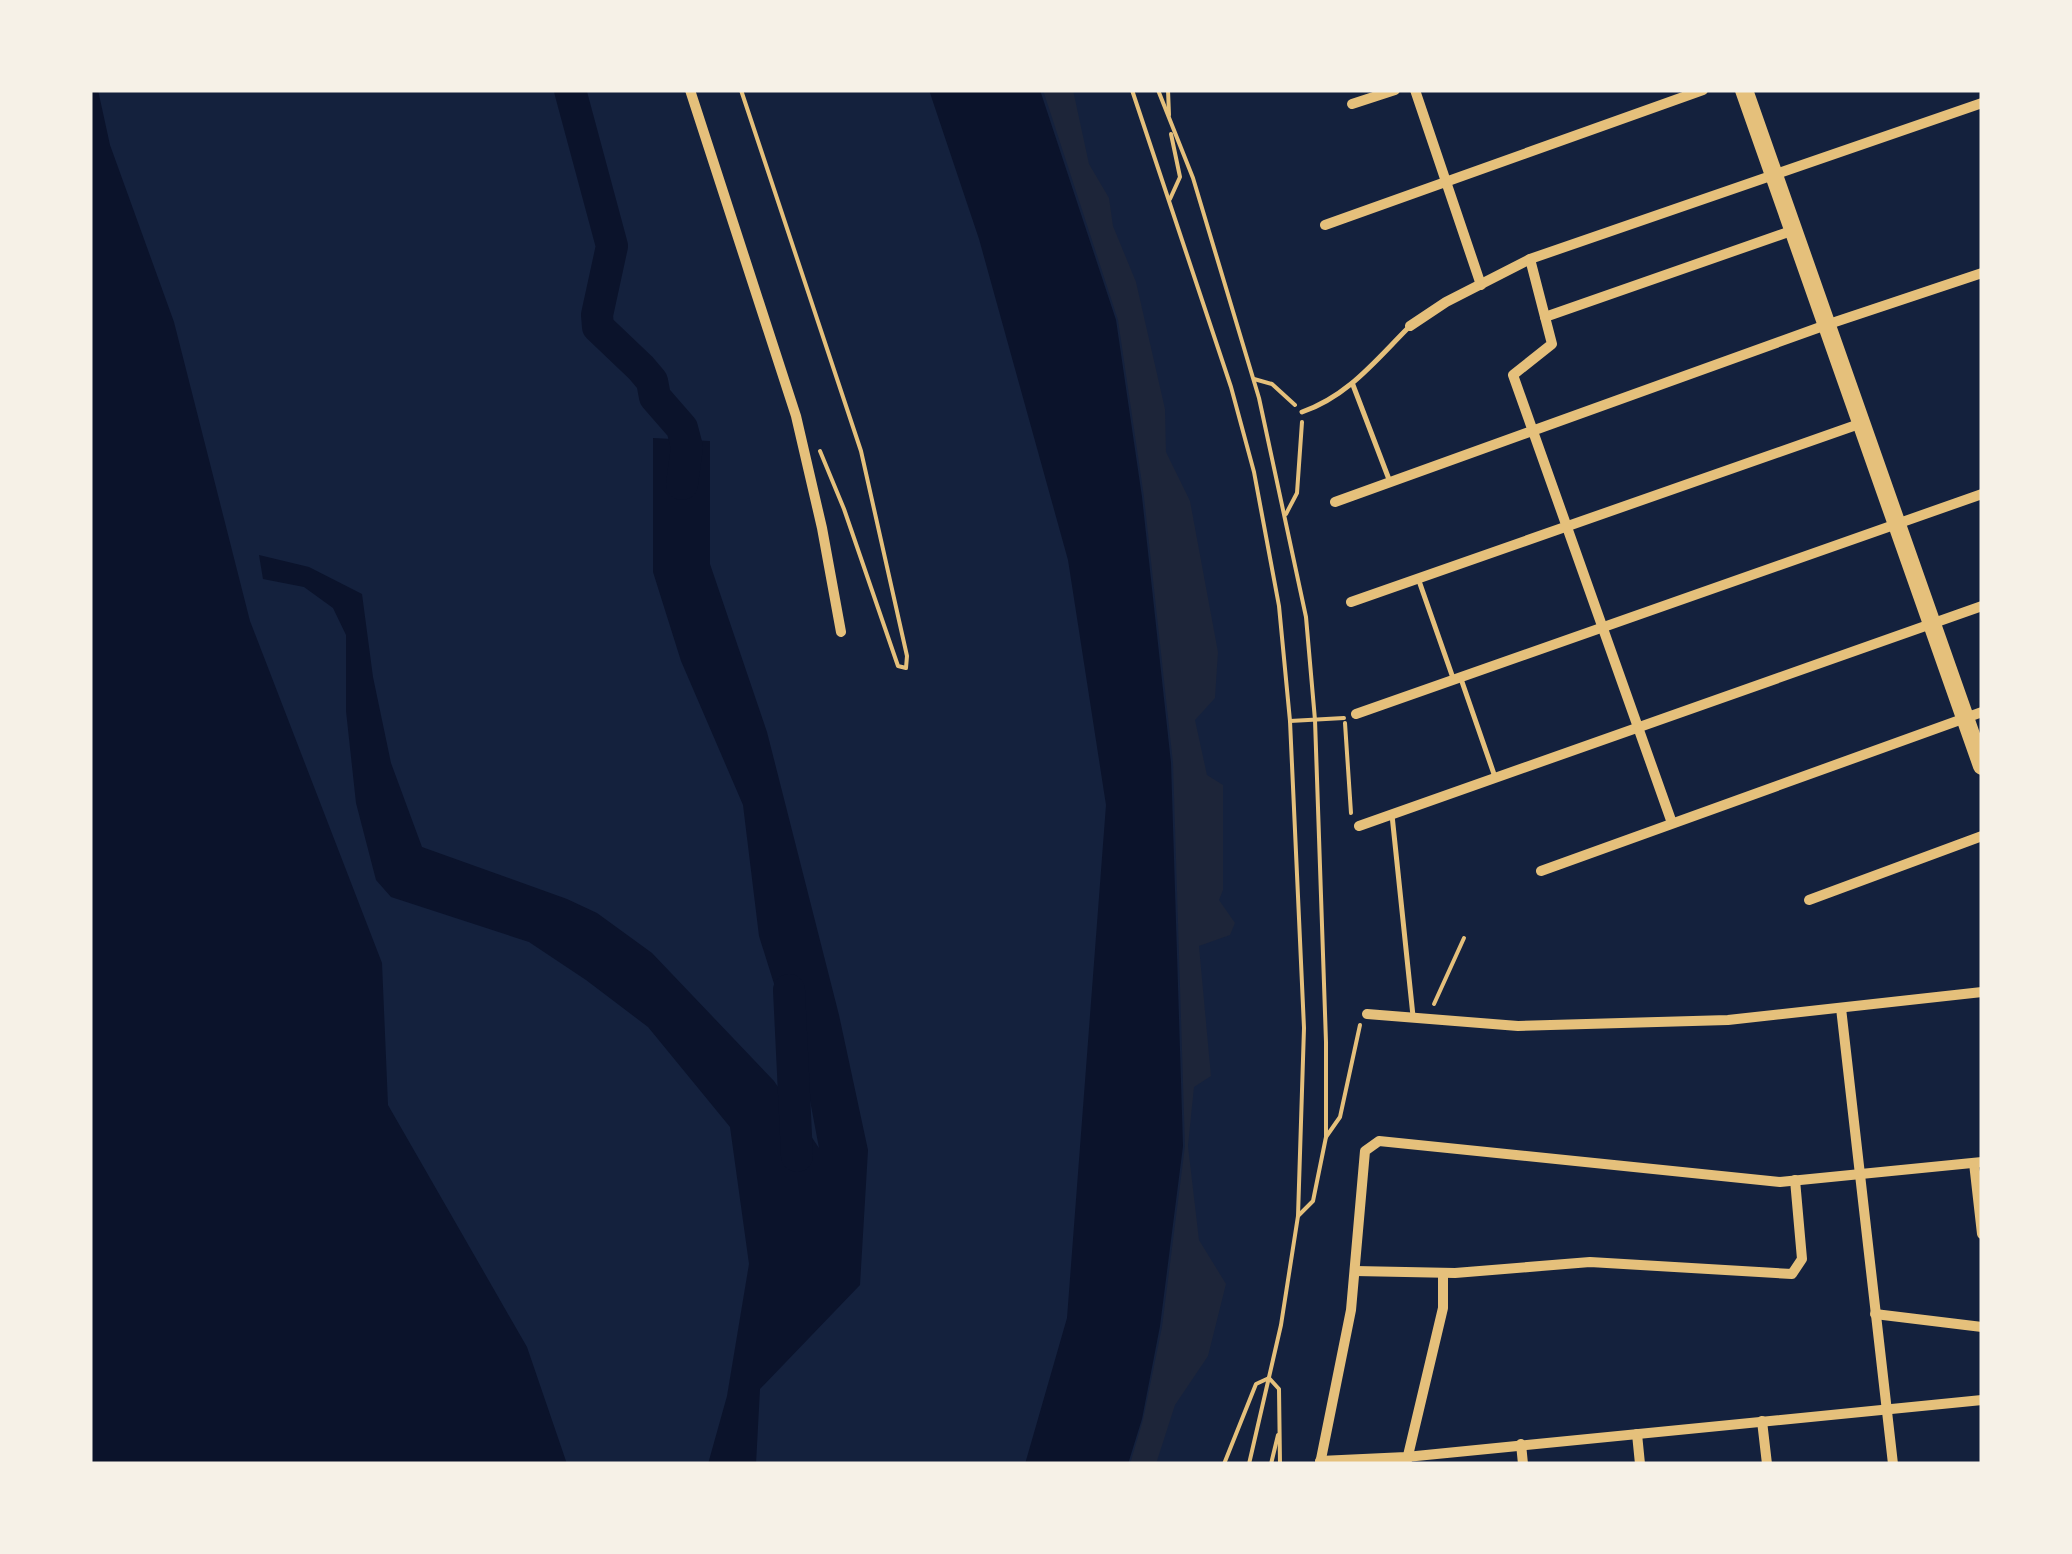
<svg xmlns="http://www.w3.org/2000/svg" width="2072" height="1554" viewBox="0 0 2072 1554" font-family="Helvetica,sans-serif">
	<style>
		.green { fill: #1d2539 }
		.water { fill: #0b132b }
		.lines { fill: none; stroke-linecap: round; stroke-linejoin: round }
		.river { stroke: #0b132b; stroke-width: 32 }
		.path { stroke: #e5c07b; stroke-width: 4 }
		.service { stroke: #e5c07b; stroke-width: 5 }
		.minor { stroke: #e5c07b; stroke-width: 10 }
		.trunk { stroke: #e5c07b; stroke-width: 18 }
	</style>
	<rect width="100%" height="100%" fill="#14213d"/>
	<polygon class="green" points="1043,90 1073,90 1089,164 1109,198 1113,226 1136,282 1165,409 1166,452 1190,501 1218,652 1215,698 1195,720 1207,775 1223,785 1223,890 1219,900 1235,923 1230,935 1199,946 1211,1076 1194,1087 1188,1146 1199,1240 1226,1284 1208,1356 1175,1405 1156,1464 1130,1464 1143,1420 1162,1327 1185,1146 1173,763 1144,497 1118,320"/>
	<g class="water">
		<polygon points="90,90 98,90 110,145 174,322 250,621 382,963 388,1105 527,1347 567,1464 90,1464"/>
		<polygon points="929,90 1040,90 1116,320 1142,497 1171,763 1183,1146 1160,1326 1142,1419 1128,1464 1025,1464 1067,1318 1106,805 1068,560 979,239"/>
		<polygon points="653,438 710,441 710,564 767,732 839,1015 868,1150 860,1285 760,1389 756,1464 708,1464 727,1396 749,1264 730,1127 648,1027 586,980 529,942 391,897 376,880 356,803 346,711 346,635 333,608 304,587 263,579 259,555 309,567 362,594 373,677 391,763 422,847 567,899 597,913 652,953 774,1081 819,1148 809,1095 759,936 743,805 681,661 653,572"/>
	</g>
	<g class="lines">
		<g class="river">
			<polyline points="570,90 612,246 597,315 598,327 641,368 652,381 655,397 682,428 687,447 682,484"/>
			<polyline points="789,990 797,1156"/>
		</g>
		<g class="path">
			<polyline points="741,90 861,451 907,656 906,668 898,666 844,509 820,451"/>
			<polyline points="1132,90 1231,387 1254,472 1279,606 1290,721 1304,1028 1298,1216 1281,1325 1249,1464"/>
			<polyline points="1158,90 1193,178 1259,398 1306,617 1315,720 1326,1042 1326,1137"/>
			<polyline points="1168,90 1169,115"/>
			<polyline points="1170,199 1180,177 1171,134"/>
			<polyline points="1254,379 1272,384 1295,405"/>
			<polyline points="1286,514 1297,493 1302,422"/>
			<polyline points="1290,721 1344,718"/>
			<polyline points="1345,723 1351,813"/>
			<polyline points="1434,1004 1464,938"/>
			<polyline points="1298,1216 1313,1201 1326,1137 1340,1117 1360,1025"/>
			<polyline points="1224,1464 1256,1384 1269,1378 1279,1389 1280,1464"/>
			<polyline points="1271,1464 1278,1435"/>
		</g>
		<g class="service">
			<polyline points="1353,385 1390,482"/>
			<path d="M1302,412C1348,396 1375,361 1408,328"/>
			<polyline points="1418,578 1453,678"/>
			<polyline points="1460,676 1495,777"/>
			<polyline points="1392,815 1413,1016"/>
		</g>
		<g class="minor">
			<polyline points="690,90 796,416 822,528 841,632"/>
			<polyline points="1415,90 1481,285"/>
			<polyline points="1352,104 1395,90"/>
			<polyline points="1325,225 1703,90"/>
			<polyline points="1530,259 1552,344 1513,375 1672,823"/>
			<polyline points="1545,317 1794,230"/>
			<polyline points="1410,326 1446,302 1530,259 1982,103"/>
			<polyline points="1335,502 1826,325 1982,273"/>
			<polyline points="1351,602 1862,423"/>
			<polyline points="1356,714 1982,494"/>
			<polyline points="1359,826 1982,606"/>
			<polyline points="1541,871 1982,712"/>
			<polyline points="1809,900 1982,836"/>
			<polyline points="1841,1008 1893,1464"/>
			<polyline points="1367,1014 1518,1026 1728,1020 1982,992"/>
			<polyline points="1974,1163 1982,1234"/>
			<polyline points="1355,1271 1455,1273 1590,1262 1792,1274 1802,1259 1795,1180"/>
			<polyline points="1875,1314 1982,1327"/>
			<polyline points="1762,1421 1767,1464"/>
			<polyline points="1637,1434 1640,1464"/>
			<polyline points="1521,1444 1523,1464"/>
			<polyline points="1320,1461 1406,1457 1982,1400"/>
			<polyline points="1320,1464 1351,1310 1365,1151 1379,1141 1780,1182 1982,1162"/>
			<polyline points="1406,1464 1443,1308 1443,1273"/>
		</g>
		<polyline class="trunk" points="1744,90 1982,766"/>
	</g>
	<rect width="2072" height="1554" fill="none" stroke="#f6f1e7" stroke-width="185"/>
</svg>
